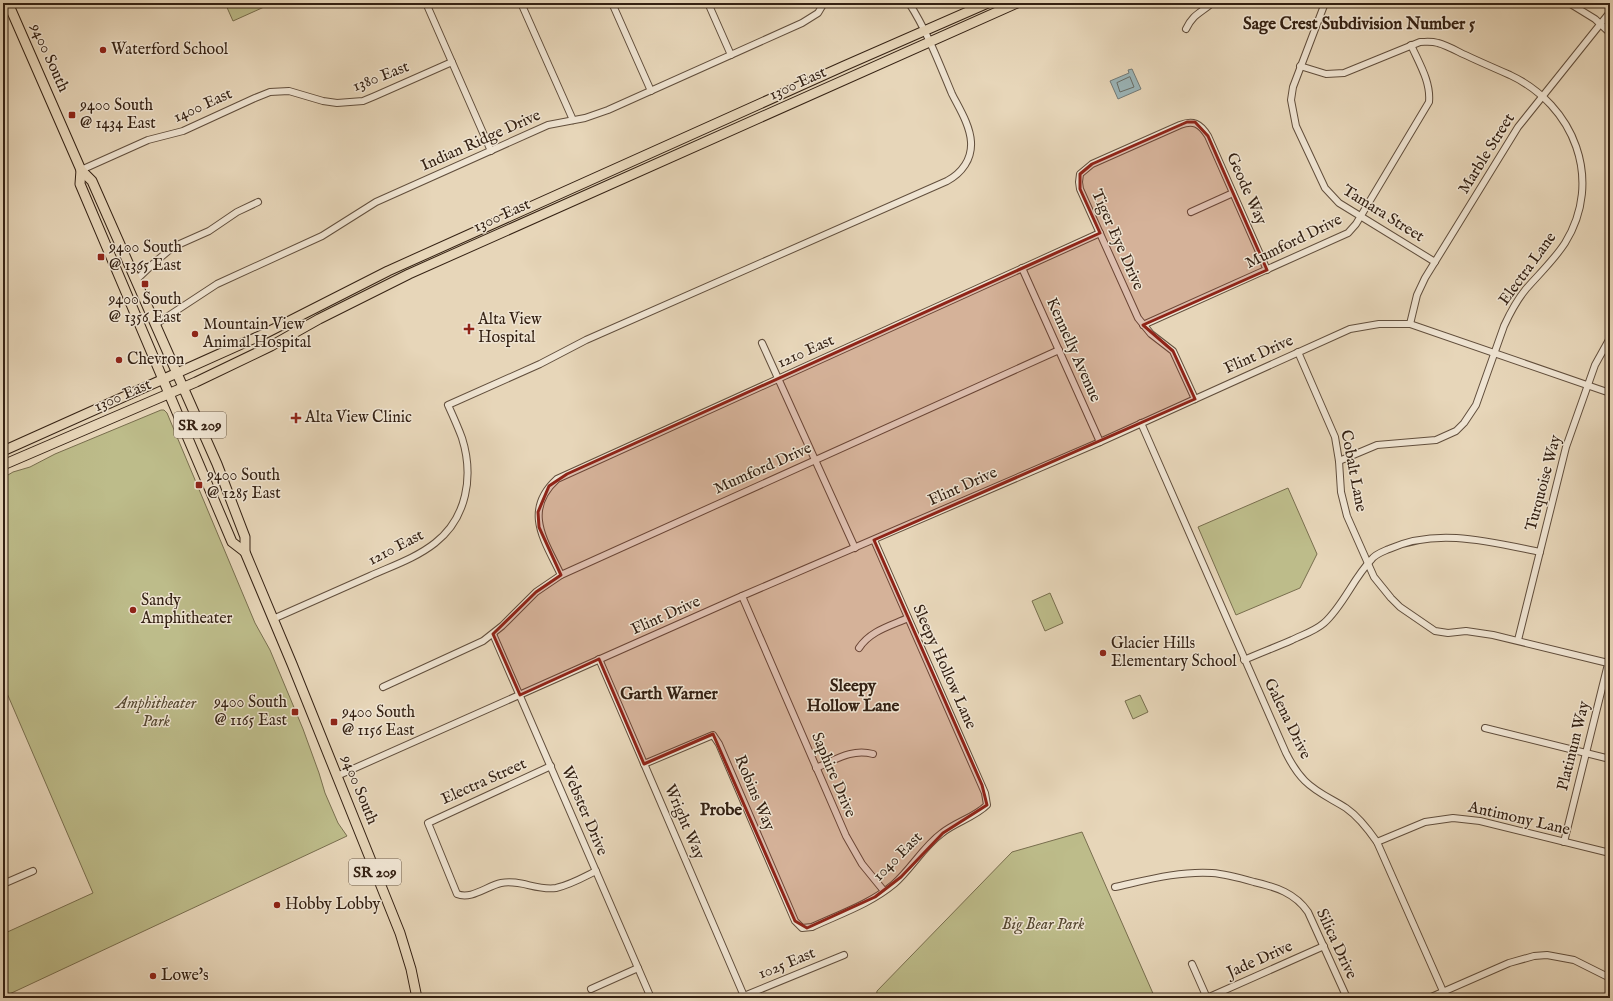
<svg xmlns="http://www.w3.org/2000/svg" width="1613" height="1001" viewBox="0 0 1613 1001" font-family="'IM FELL English',serif">
	<style>
		.green { fill: #bdbc8a; stroke: #786e4e }
		.water { fill: #9bb6ba; stroke: #727a77 }
		.lines { fill: none; stroke-linecap: round; stroke-linejoin: round }
		.shore { stroke: #686c66; stroke-width: 1 }
		.minor-casing { stroke: #614e3c; stroke-width: 8 }
		.primary-casing { stroke: #342113; stroke-width: 11 }
		.minor { stroke: #efe4d2; stroke-width: 6 }
		.primary { stroke: #e7d6b9; stroke-width: 9 }
		.marked { fill: #8f2418; fill-opacity: 0.2; stroke: #8f2418; stroke-width: 3; stroke-linejoin: round }
		.poi-dot { fill: #8f2418; stroke: #efe4d2; stroke-width: 1.5 }
		.labels { text-anchor: middle; dominant-baseline: central; stroke-width: 3; stroke-linejoin: round; paint-order: stroke }
		.shield { fill: #efe4d2; stroke: #6c5c4c; stroke-width: 1 }
		.shield-label { font-size: 15px; font-weight: bold; fill: #342113 }
		.poi-label { font-size: 16px; fill: #342113; stroke: #efe4d2; text-anchor: start }
		.street-label { font-size: 16px; fill: #342113; stroke: #efe4d2 }
		.park-label { font-size: 16px; font-style: italic; fill: #564831; stroke: #efe4d2 }
		.neighbourhood-label { font-size: 17px; font-weight: bold; fill: #342113; stroke: #efe4d2 }
	</style>
	<rect width="100%" height="100%" fill="#e7d6b9"/>
	<filter id="stains"><feTurbulence type="fractalNoise" baseFrequency=".005" numOctaves="4"/><feColorMatrix values="0 0 0 0 .2 0 0 0 0 .09 0 0 0 0 .02 0 0 0 .5 -.17"/></filter>
	<radialGradient id="worn" r=".72"><stop offset=".6" stop-color="#630" stop-opacity="0"/><stop offset="1" stop-color="#630" stop-opacity=".3"/></radialGradient>
	<g class="green">
		<polygon points="225,3 273,3 233,21"/>
		<polygon points="161,410 164,410 167,413 255,623 270,650 303,729 319,773 325,793 338,823 347,836 3,997 3,934 93,893 3,684 3,478 13,472 30,467 55,454"/>
		<polygon points="1288,488 1317,554 1300,588 1236,615 1198,527"/>
		<polygon points="1050,593 1063,623 1045,631 1032,601"/>
		<polygon points="1140,695 1148,712 1133,719 1125,701"/>
		<polygon points="1082,832 1155,998 876,998 877,991 1012,852"/>
	</g>
	<polygon class="water" points="1132,69 1141,89 1118,99 1110,81 1129,73 1128,70"/>
	<g class="lines">
		<polygon class="shore" points="1130,77 1134,87 1120,92 1117,83"/>
		<defs>
			<g id="minor">
				<polyline points="426,3 491,151"/>
				<polyline points="521,3 573,120"/>
				<polyline points="612,3 651,91"/>
				<polyline points="708,3 731,55"/>
				<polyline points="1325,3 1293,87 1291,100 1296,126 1325,188 1339,203 1435,262"/>
				<polyline points="1569,3 1595,19 1610,33"/>
				<path d="M1186,29C1193,14 1201,13 1212,3"/>
				<path d="M1300,66L1326,74L1344,73L1420,42C1426,42 1431,41 1438,43C1446,45 1455,50 1463,54C1478,61 1494,68 1510,75C1574,105 1604,180 1565,243C1554,260 1539,274 1526,289C1517,300 1510,313 1504,326L1476,405L1464,423L1456,431L1436,440L1377,445L1339,461"/>
				<polyline points="81,170 148,140 183,131 255,98 270,92 289,91 323,101 337,103 363,101 375,96 452,62"/>
				<polyline points="1191,212 1233,193"/>
				<polyline points="1022,268 1100,442"/>
				<polyline points="136,280 154,263 173,247 209,231 237,212 258,202"/>
				<polyline points="156,324 217,284 322,236 376,202 548,125 585,118 608,110 802,23 818,13 824,3"/>
				<polyline points="1410,324 1417,295 1425,278 1518,127 1610,12"/>
				<path d="M1143,325L1348,233L1356,224L1429,102C1431,82 1419,63 1411,45"/>
				<polyline points="762,343 855,548"/>
				<polyline points="1298,352 1335,437 1339,461 1341,492 1347,516 1374,577 1391,598 1400,607 1435,631 1448,633 1466,631 1493,635 1608,663"/>
				<path d="M1195,399L1173,351L1151,334L1138,318L1080,189L1079,182L1080,174L1092,164L1180,125C1193,120 1200,123 1208,136L1267,270"/>
				<path d="M1141,423L1286,753C1291,763 1297,773 1305,781C1317,793 1332,799 1346,808C1359,817 1368,829 1377,842L1446,998"/>
				<path d="M561,575C545,541 522,511 557,479L1100,233"/>
				<polyline points="742,596 846,836 862,864 884,891"/>
				<path d="M273,619C305,605 338,590 370,576C392,566 416,558 435,543C467,518 474,476 462,438C458,427 453,416 448,405L540,364L586,340L947,181C962,173 972,159 971,142C970,125 959,108 952,94C939,63 927,31 909,3"/>
				<polyline points="493,634 651,998"/>
				<polyline points="1518,640 1566,447 1595,365 1610,338"/>
				<path d="M859,648C870,631 890,626 908,618"/>
				<polyline points="599,659 744,996"/>
				<path d="M1244,660C1260,653 1276,647 1292,640C1302,635 1315,631 1324,623C1343,606 1353,579 1371,560C1375,554 1382,552 1389,549C1437,527 1491,542 1540,552"/>
				<polyline points="383,687 483,641 502,626 536,592 561,575 1059,350"/>
				<polyline points="1485,728 1610,759"/>
				<path d="M644,764L713,735L719,744L795,921L802,928L812,927C840,914 870,904 894,884C912,868 923,847 942,833C956,822 975,817 987,805L985,793L874,540"/>
				<path d="M551,766L428,823L457,894C471,900 487,886 501,883C520,879 537,891 556,888C570,885 584,877 596,871"/>
				<path d="M816,768C835,760 852,748 873,754"/>
				<polyline points="337,776 742,596 1100,442 1350,329 1379,324 1410,324 1610,393"/>
				<polyline points="1377,842 1425,822 1453,818 1480,821 1610,853"/>
				<polyline points="1564,842 1610,656"/>
				<polyline points="3,884 33,871"/>
				<path d="M1115,887C1147,880 1179,871 1212,873C1226,874 1240,878 1254,882C1276,887 1295,893 1308,912L1347,998"/>
				<polyline points="1192,964 1207,998"/>
				<polyline points="591,989 638,968"/>
				<polyline points="739,998 844,955"/>
				<polyline points="1207,998 1324,946"/>
				<polyline points="1429,998 1509,963 1534,956 1547,955 1574,960 1610,978"/>
			</g>
			<g id="primary">
				<polyline points="8,3 81,170 92,181 217,464 245,537 245,552 292,664 400,933 411,969 417,998"/>
				<polyline points="81,170 80,184 232,542 245,552"/>
				<polyline points="3,451 264,334 388,271 844,66 988,3"/>
				<polyline points="3,465 196,382 271,346 319,319 409,274 1017,3"/>
			</g>
		</defs>
		<use href="#minor" class="minor-casing"/>
		<use href="#primary" class="primary-casing"/>
		<use href="#minor" class="minor"/>
		<use href="#primary" class="primary"/>
	</g>
	<path class="marked" d="M1187,122H1195L1208,136L1267,270L1143,325L1173,351L1195,399L874,540L982,785L987,805L943,833L901,877L875,897L807,928L795,921L713,734L644,764L599,659L520,695L493,634L536,592L561,575L539,527L538,512L549,486L567,474L1100,233L1080,189V174L1092,164Z"/>
	<g class="poi-dot">
		<circle cx="103" cy="50" r="4"/>
		<rect x="68" y="111" width="8" height="8" rx="2"/>
		<rect x="97" y="253" width="8" height="8" rx="2"/>
		<rect x="141" y="280" width="8" height="8" rx="2"/>
		<path d="M467 323h4v4h4v4h-4v4h-4v-4h-4v-4h4z"/>
		<circle cx="195" cy="334" r="4"/>
		<circle cx="119" cy="360" r="4"/>
		<path d="M294 412h4v4h4v4h-4v4h-4v-4h-4v-4h4z"/>
		<rect x="195" y="481" width="8" height="8" rx="2"/>
		<circle cx="133" cy="610" r="4"/>
		<circle cx="1103" cy="653" r="4"/>
		<rect x="291" y="708" width="8" height="8" rx="2"/>
		<rect x="330" y="718" width="8" height="8" rx="2"/>
		<circle cx="277" cy="905" r="4"/>
		<circle cx="153" cy="976" r="4"/>
	</g>
	<g class="labels">
		<g class="shield">
			<rect x="174" y="412" width="52" height="26" rx="3"/>
			<rect x="349" y="859" width="52" height="26" rx="3"/>
		</g>
		<g class="shield-label">
			<text x="200" y="425">SR 209</text>
			<text x="375" y="872">SR 209</text>
		</g>
		<g class="poi-label">
			<text x="111" y="50">Waterford School</text>
			<text x="80" y="106">9400 South<tspan x="80" dy="18">@ 1434 East</tspan></text>
			<text x="109" y="248">9400 South<tspan x="109" dy="18">@ 1365 East</tspan></text>
			<text x="145" y="300" text-anchor="middle">9400 South<tspan x="145" dy="18">@ 1356 East</tspan></text>
			<text x="478" y="320">Alta View<tspan x="478" dy="18">Hospital</tspan></text>
			<text x="203" y="325">Mountain View<tspan x="203" dy="18">Animal Hospital</tspan></text>
			<text x="127" y="360">Chevron</text>
			<text x="305" y="418">Alta View Clinic</text>
			<text x="207" y="476">9400 South<tspan x="207" dy="18">@ 1285 East</tspan></text>
			<text x="141" y="601">Sandy<tspan x="141" dy="18">Amphitheater</tspan></text>
			<text x="1111" y="644">Glacier Hills<tspan x="1111" dy="18">Elementary School</tspan></text>
			<text x="287" y="703" text-anchor="end">9400 South<tspan x="287" dy="18">@ 1165 East</tspan></text>
			<text x="342" y="713">9400 South<tspan x="342" dy="18">@ 1156 East</tspan></text>
			<text x="285" y="905">Hobby Lobby</text>
			<text x="161" y="976">Lowe's</text>
		</g>
		<g class="street-label">
			<text transform="translate(49 58) rotate(66)">9400 South</text>
			<text transform="translate(381 77) rotate(-21)">1380 East</text>
			<text transform="translate(798 84) rotate(-24)">1300 East</text>
			<text transform="translate(203 106) rotate(-24)">1400 East</text>
			<text transform="translate(481 141) rotate(-24)">Indian Ridge Drive</text>
			<text transform="translate(1487 154) rotate(-58)">Marble Street</text>
			<text transform="translate(1246 189) rotate(66)">Geode Way</text>
			<text transform="translate(1383 214) rotate(32)">Tamara Street</text>
			<text transform="translate(502 216) rotate(-24)">1300 East</text>
			<text transform="translate(1117 240) rotate(66)">Tiger Eye Drive</text>
			<text transform="translate(1294 242) rotate(-26)">Mumford Drive</text>
			<text transform="translate(1528 269) rotate(-54)">Electra Lane</text>
			<text transform="translate(1073 350) rotate(66)">Kennelly Avenue</text>
			<text transform="translate(806 352) rotate(-24)">1210 East</text>
			<text transform="translate(1259 355) rotate(-24)">Flint Drive</text>
			<text transform="translate(123 396) rotate(-23)">1300 East</text>
			<text transform="translate(763 469) rotate(-24)">Mumford Drive</text>
			<text transform="translate(1353 471) rotate(79)">Cobalt Lane</text>
			<text transform="translate(1544 483) rotate(-75)">Turquoise Way</text>
			<text transform="translate(963 487) rotate(-24)">Flint Drive</text>
			<text transform="translate(396 548) rotate(-27)">1210 East</text>
			<text transform="translate(666 616) rotate(-24)">Flint Drive</text>
			<text transform="translate(944 667) rotate(66)">Sleepy Hollow Lane</text>
			<text transform="translate(1287 719) rotate(64)">Galena Drive</text>
			<text transform="translate(1574 746) rotate(-76)">Platinum Way</text>
			<text transform="translate(833 775) rotate(67)">Saphire Drive</text>
			<text transform="translate(484 782) rotate(-24)">Electra Street</text>
			<text transform="translate(359 790) rotate(68)">9400 South</text>
			<text transform="translate(754 793) rotate(67)">Robins Way</text>
			<text transform="translate(584 811) rotate(67)">Webster Drive</text>
			<text transform="translate(1519 819) rotate(13)">Antimony Lane</text>
			<text transform="translate(684 822) rotate(67)">Wright Way</text>
			<text transform="translate(898 857) rotate(-45)">1040 East</text>
			<text transform="translate(1336 944) rotate(65)">Silica Drive</text>
			<text transform="translate(1260 960) rotate(-24)">Jade Drive</text>
			<text transform="translate(787 964) rotate(-22)">1025 East</text>
		</g>
		<g class="park-label">
			<text x="156" y="704">Amphitheater<tspan x="156" dy="18">Park</tspan></text>
			<text x="1043" y="925">Big Bear Park</text>
		</g>
		<g class="neighbourhood-label">
			<text x="1359" y="24">Sage Crest Subdivision Number 5</text>
			<text x="853" y="686">Sleepy<tspan x="853" dy="20">Hollow Lane</tspan></text>
			<text x="669" y="694">Garth Warner</text>
			<text x="721" y="810">Probe</text>
		</g>
	</g>
	<rect width="1613" height="1001" fill="none" stroke="#e7d6b9" stroke-width="16"/>
	<rect x="4" y="4" width="1605" height="993" fill="none" stroke="#342113" stroke-width="2"/>
	<rect x="8" y="8" width="1597" height="985" fill="none" stroke="#342113"/>
	<rect width="100%" height="100%" filter="url(#stains)"/>
	<rect width="100%" height="100%" fill="url(#worn)"/>
</svg>
